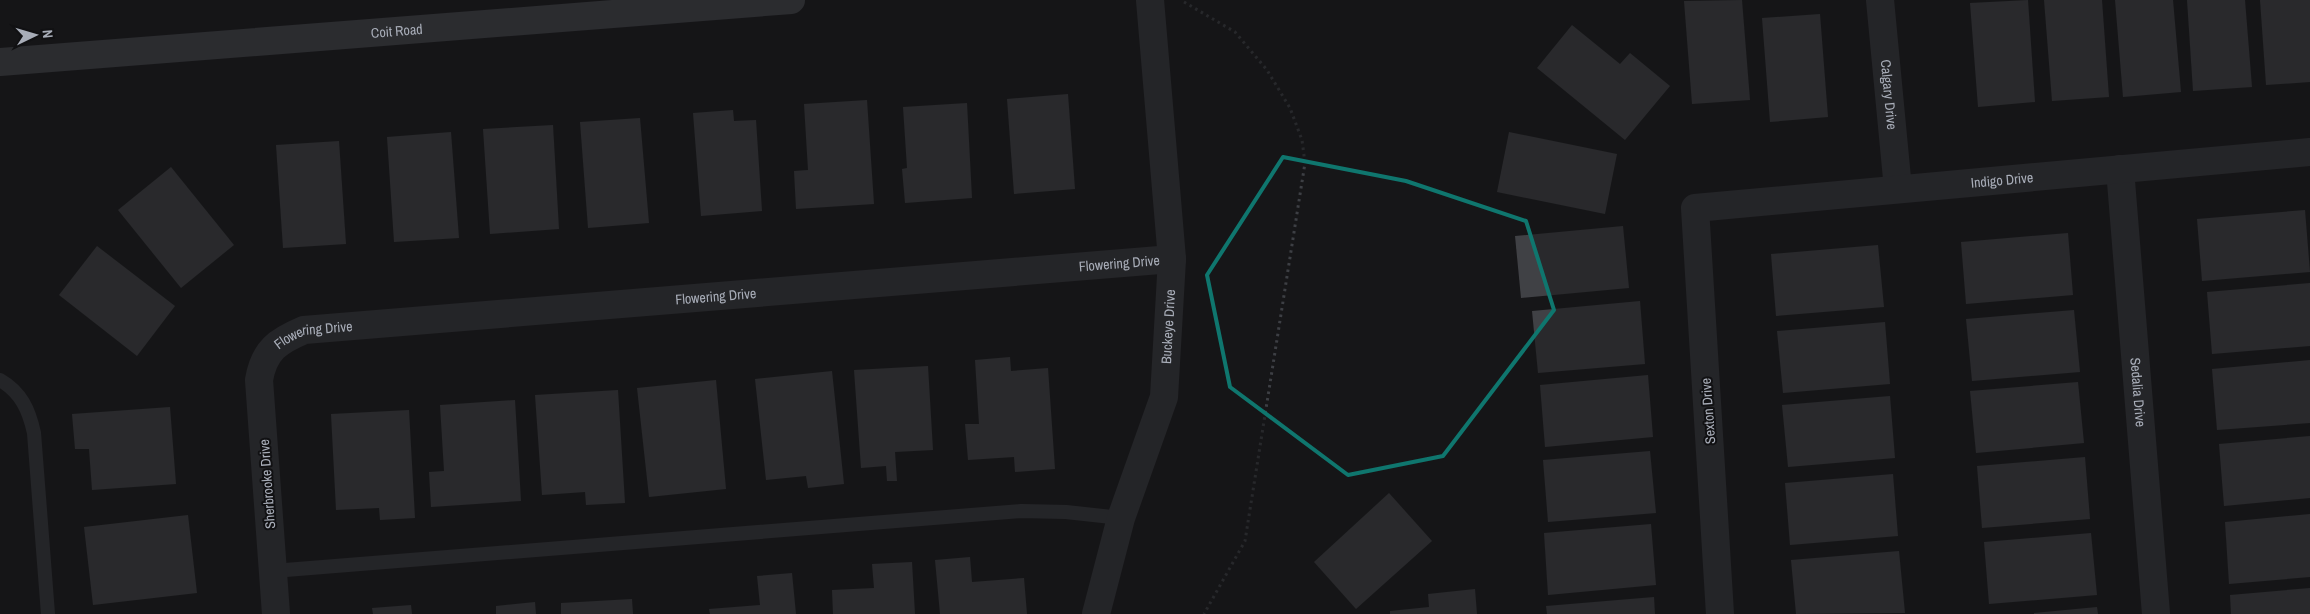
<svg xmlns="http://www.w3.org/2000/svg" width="2310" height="614" viewBox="0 0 2310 614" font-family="'Archivo Narrow',sans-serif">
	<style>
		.building { fill: #404145 }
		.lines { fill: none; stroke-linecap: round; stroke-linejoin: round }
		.path { stroke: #3d3f44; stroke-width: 3; stroke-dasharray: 2.5 4; stroke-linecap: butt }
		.lane { stroke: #37383d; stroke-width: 14 }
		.street { stroke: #37383d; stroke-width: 28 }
		.secondary { stroke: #45474d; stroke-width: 28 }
		.marked { fill: none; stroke: #0f766e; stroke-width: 4; stroke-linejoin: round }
		.labels { text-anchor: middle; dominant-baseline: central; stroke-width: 4; stroke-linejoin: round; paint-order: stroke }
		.street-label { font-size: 14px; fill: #a8adb8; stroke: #111113 }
	</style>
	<rect width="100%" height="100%" fill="#161618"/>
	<g class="building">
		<polygon points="1742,0 1750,100 1692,104 1684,1"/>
		<polygon points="2028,0 2035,102 1978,107 1970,3"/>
		<polygon points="2044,0 2102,0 2109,97 2052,101"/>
		<polygon points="2115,0 2173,0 2181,92 2123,97"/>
		<polygon points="2187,0 2245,0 2252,87 2193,91"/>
		<polygon points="2260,0 2310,0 2310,82 2266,85"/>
		<polygon points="1820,14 1828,117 1770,122 1762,18"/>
		<polygon points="1572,25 1620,64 1630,53 1670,86 1625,140 1537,68"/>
		<polygon points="1068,94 1075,189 1014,194 1007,99"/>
		<polygon points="867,100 874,204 796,209 794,171 808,170 804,104"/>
		<polygon points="967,103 972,198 905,203 902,169 907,168 903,107"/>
		<polygon points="733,110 734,121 756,120 762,211 701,216 693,113"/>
		<polygon points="640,118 649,223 588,228 580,122"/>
		<polygon points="553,125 559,229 490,234 483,129"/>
		<polygon points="451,132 459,238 394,242 387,137"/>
		<polygon points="1509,132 1617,154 1605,214 1497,192"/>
		<polygon points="339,141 346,244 283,248 276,145"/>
		<polygon points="171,167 234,245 181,288 118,210"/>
		<polygon points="2305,210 2310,272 2202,281 2197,219"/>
		<polygon points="1623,226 1629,288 1521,298 1515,236"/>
		<polygon points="2068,233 2073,295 1966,304 1961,242"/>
		<polygon points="1878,245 1884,307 1776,316 1771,254"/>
		<polygon points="97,246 175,306 137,356 59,295"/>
		<polygon points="2310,283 2310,346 2212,354 2207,292"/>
		<polygon points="1640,301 1645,364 1538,373 1532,311"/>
		<polygon points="2074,310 2080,372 1972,381 1966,319"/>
		<polygon points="1885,322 1890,384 1783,393 1777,331"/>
		<polygon points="1010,357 1011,371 1048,368 1055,469 1015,472 1014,457 968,460 965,424 979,424 975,360"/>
		<polygon points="2310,360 2310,423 2217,430 2212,369"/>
		<polygon points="928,366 933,450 895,452 897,481 887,481 886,466 861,468 854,370"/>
		<polygon points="832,371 844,484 808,488 806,476 766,480 755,379"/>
		<polygon points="1648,375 1653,437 1545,447 1540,385"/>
		<polygon points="716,380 726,489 649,497 637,388"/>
		<polygon points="2078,382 2084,443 1976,453 1970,391"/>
		<polygon points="618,390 625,503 586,505 585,492 542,495 535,395"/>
		<polygon points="1890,396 1895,458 1788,467 1782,405"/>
		<polygon points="515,400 521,501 431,507 429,472 444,471 440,405"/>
		<polygon points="170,407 176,484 92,490 89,449 75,449 72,414"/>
		<polygon points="409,410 415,518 380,520 379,508 336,510 331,414"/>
		<polygon points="2310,436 2310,498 2224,506 2219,444"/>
		<polygon points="1650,451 1656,513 1548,522 1543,460"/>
		<polygon points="2085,457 2090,519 1982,528 1977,466"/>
		<polygon points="1893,474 1898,536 1790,545 1785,483"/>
		<polygon points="1389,493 1432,541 1356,609 1314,562"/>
		<polygon points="2310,514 2310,577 2229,584 2225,522"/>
		<polygon points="188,515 197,593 93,605 84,527"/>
		<polygon points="1651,524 1656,585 1548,595 1544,533"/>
		<polygon points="2091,533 2097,595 1989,604 1984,542"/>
		<polygon points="1899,551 1905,613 1796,614 1791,560"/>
		<polygon points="970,557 972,582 1024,578 1027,614 940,614 935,560"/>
		<polygon points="912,562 915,614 833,614 832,590 874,588 872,564"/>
		<polygon points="792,573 796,614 710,614 709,609 760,605 757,576"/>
		<polygon points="2310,588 2310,614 2231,614 2230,595"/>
		<polygon points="1475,589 1477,614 1390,614 1390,611 1429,607 1428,594"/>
		<polygon points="1654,597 1655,614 1547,614 1546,606"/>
		<polygon points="632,599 633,614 561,614 561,603"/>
		<polygon points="535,602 536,614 496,614 496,606"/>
		<polygon points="411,605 412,614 373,614 372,608"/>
		<polygon points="2097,607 2098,614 2034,614 2034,613"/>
	</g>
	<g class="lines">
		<polyline class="path" points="1184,2 1235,32 1267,70 1290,108 1302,140 1305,163 1245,541 1204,614"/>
		<g class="lane">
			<path d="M0,380C21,392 29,410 34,433L48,614"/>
			<polyline points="273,571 1021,511 1066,512 1121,518"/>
		</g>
		<g class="street">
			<path id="s1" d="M1880,0L1898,189"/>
			<path id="s2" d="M2120,169L2156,614"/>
			<path id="s3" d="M276,614L259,380C264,350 278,341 304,330L1172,259"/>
			<path id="s4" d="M1096,614L1121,518L1164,397L1172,259L1150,0"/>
			<path id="s5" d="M1720,614L1695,208L2310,152"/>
		</g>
		<path class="secondary" id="s6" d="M0,62L791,0"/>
	</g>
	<path d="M0 0H2310V614H0ZM1283,157L1406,181L1526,221L1554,310L1443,456L1348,475L1230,387L1207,275Z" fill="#161618" fill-opacity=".55" fill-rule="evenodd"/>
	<path class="marked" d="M1283,157L1406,181L1526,221L1554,310L1443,456L1348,475L1230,387L1207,275Z"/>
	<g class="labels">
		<g class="street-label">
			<text stroke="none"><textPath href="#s6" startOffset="398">Coit Road</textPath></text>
			<text stroke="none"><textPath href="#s1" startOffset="95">Calgary Drive</textPath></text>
			<text stroke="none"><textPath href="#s5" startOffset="715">Indigo Drive</textPath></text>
			<text stroke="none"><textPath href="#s3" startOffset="1124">Flowering Drive</textPath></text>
			<text stroke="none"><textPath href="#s3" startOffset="719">Flowering Drive</textPath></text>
			<text stroke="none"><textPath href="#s4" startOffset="298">Buckeye Drive</textPath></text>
			<text stroke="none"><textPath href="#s3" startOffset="314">Flowering Drive</textPath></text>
			<text stroke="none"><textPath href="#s2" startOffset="224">Sedalia Drive</textPath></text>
			<text transform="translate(1708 411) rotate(-94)">Sexton Drive</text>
			<text transform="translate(267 484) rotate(-94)">Sherbrooke Drive</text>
		</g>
	</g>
	<g transform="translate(35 35) rotate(85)" stroke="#111113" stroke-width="4" paint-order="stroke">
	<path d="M0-4L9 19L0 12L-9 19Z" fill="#a8adb8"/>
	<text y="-8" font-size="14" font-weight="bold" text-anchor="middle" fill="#a8adb8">N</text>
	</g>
</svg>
